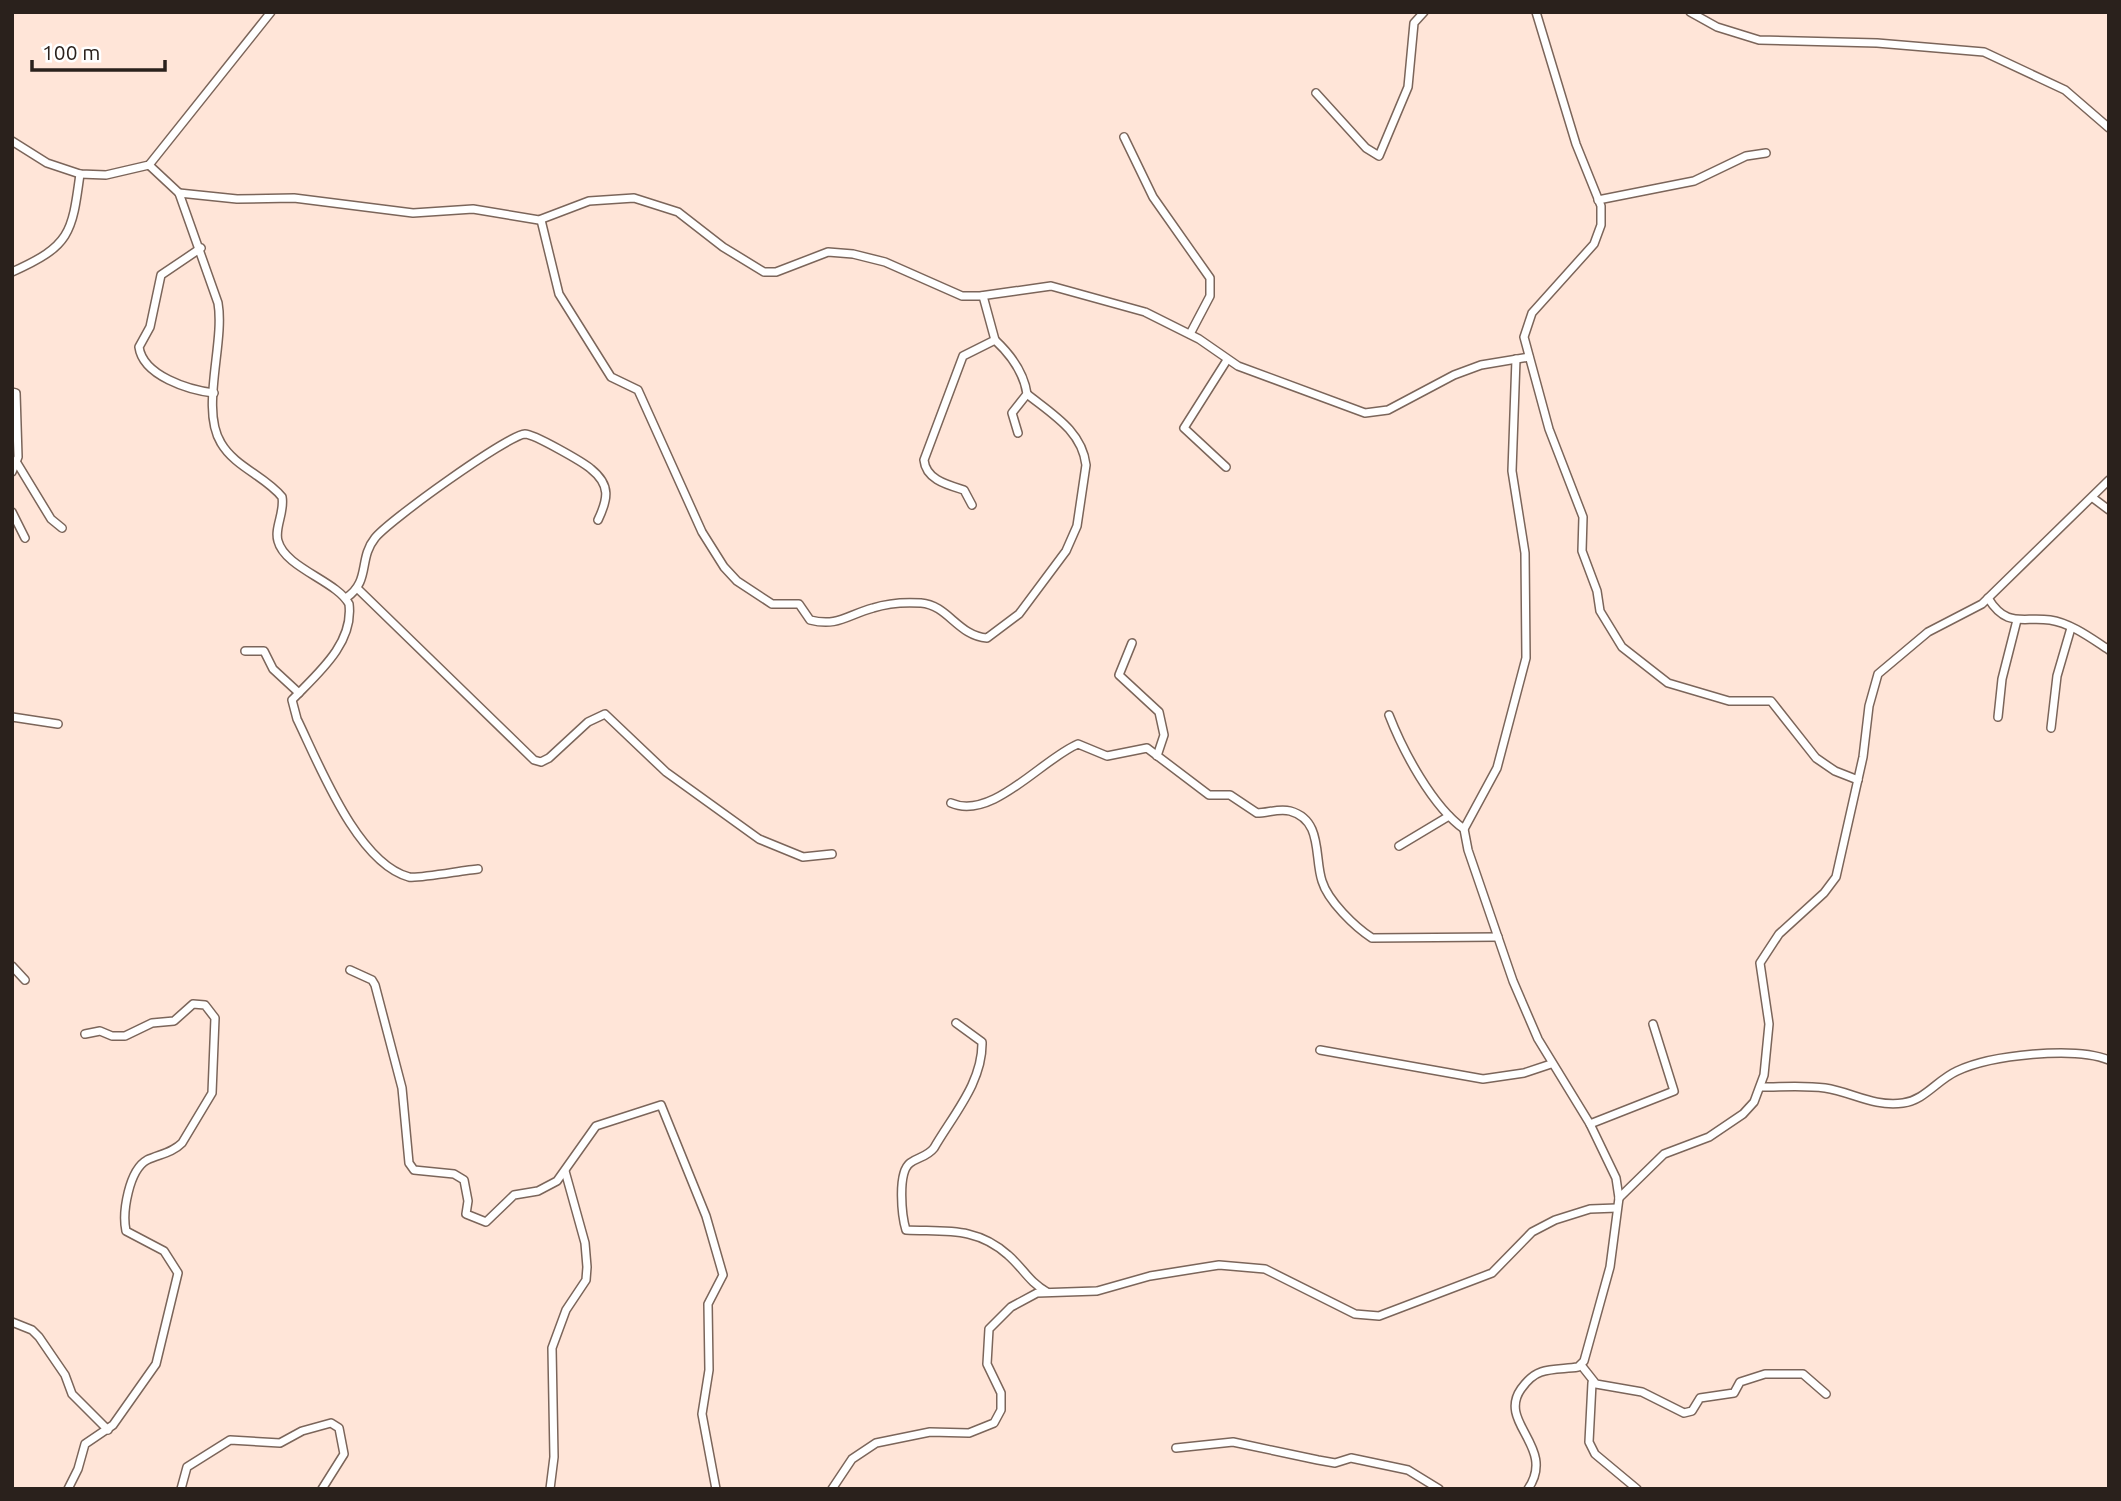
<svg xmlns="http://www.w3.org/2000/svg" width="2121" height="1501" viewBox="0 0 2121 1501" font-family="Ubuntu,sans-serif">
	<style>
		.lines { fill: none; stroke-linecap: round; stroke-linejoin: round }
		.minor-casing { stroke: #7b655a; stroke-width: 10 }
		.minor { stroke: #fff; stroke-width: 7 }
	</style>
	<rect width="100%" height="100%" fill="#ffe5d8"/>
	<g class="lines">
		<defs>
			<g id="minor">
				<polyline points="1536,12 1576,144 1601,206 1601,225 1594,244 1532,313 1524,337 1549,429 1583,517 1582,551 1597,591 1600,611 1622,647 1668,683 1729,701 1771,701 1816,758 1835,771 1858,780"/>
				<polyline points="1690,12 1717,27 1759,40 1877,43 1984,52 2065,90 2109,128"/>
				<polyline points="1316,93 1366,148 1379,156 1408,87 1414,23 1424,12"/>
				<polyline points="1124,137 1153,197 1210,278 1210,296 1190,334"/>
				<polyline points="12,141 47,163 80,174 106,175 149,165 271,12"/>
				<path d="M149,165L179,193L218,303C225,343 200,409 221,443C235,467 265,476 282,497C285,512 274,528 278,541C285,568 337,581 349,604C354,644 317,674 292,700L297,719C319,764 357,863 409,877C418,879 464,870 478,869"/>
				<polyline points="179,193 237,199 294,198 413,213 473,209 539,220 589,201 634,198 678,212 723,247 764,272 776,272 828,252 853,254 885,262 962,296 980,296 1051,286 1145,312 1199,339 1238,366 1365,413 1388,410 1454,375 1481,365 1529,357"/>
				<polyline points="1598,200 1694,181 1746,156 1766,153"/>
				<path d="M541,220L559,294L611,377L638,390L702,532L724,567L737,581L772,604H799L810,620C838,627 847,615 873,608C888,603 905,602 921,603C948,605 958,636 987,638L1019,614L1066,551L1077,526L1086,465C1082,431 1052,414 1027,394"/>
				<path d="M201,248L161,275L150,327L139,347C143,376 189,390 214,393"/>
				<path d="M12,272C70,246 72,234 80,174"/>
				<path d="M995,340C1010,354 1024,373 1027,394L1012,413L1018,433"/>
				<path d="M1516,359L1512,471L1525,553L1526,658L1497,768L1464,829L1468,850L1513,981L1538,1039L1590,1124L1616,1178L1619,1198L1610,1267L1584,1361L1578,1367C1566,1369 1552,1368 1541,1372C1532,1375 1526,1382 1521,1389C1497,1423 1557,1447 1528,1489"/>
				<polyline points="12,392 16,393 18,457 12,472"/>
				<polyline points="17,463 51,519 62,528"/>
				<polyline points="1226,467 1184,428 1227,360"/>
				<polyline points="2093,498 2109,510"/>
				<path d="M972,505L964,490C948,485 926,480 924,460L963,356L995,340L983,296"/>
				<polyline points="12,512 25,538"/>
				<polyline points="358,589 534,760 541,762 549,758 588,722 605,714 666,772 759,839 803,857 832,854"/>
				<path d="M346,598C371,581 358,559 375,538C388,521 508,435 525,434C534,434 583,462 591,469C611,485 608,499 598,520"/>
				<path d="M1988,598C2007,629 2023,616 2050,620C2071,623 2092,639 2109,650"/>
				<polyline points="1132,643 1119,675 1159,712 1164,735 1157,756"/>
				<polyline points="245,651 264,651 273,669 299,693"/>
				<path d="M1389,715C1403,751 1432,806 1464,829"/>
				<polyline points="12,717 58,724"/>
				<polyline points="1998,717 2002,679 2017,620"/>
				<polyline points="2051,728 2057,676 2071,628"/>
				<path d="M951,803C992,821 1042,759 1078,744L1107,756L1147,748L1209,795H1230L1257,813C1268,813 1279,808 1290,811C1323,820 1314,857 1322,881C1328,901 1355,927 1372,938L1498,937"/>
				<polyline points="1399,846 1449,816"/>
				<polyline points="12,966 25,980"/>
				<polyline points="350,970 372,980 375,985 402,1088 409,1163 414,1170 454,1174 464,1180 468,1201 466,1214 486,1222 514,1195 538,1191 557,1181 596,1126 661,1105 706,1216 723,1275 708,1304 709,1370 702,1414 716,1489"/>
				<path d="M956,1023L982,1042C983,1082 953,1115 934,1148C927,1157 918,1157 910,1163C897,1173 902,1217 906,1230C944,1232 976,1226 1008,1255C1023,1268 1029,1282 1047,1292"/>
				<polyline points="1320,1050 1483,1079 1524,1073 1551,1064"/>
				<path d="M1761,1087C1782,1087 1804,1085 1825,1088C1852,1092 1873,1107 1903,1103C1925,1100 1937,1080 1957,1071C1991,1055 2074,1046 2109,1060"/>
				<polyline points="1590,1124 1674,1091 1653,1024"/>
				<polyline points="1619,1198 1664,1154 1709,1137 1743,1114 1754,1102 1764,1075 1769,1024 1760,963 1779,934 1824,893 1836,877 1863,757 1869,706 1878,674 1928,632 1982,604 2109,480"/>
				<polyline points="12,1322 32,1330 39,1337 65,1375 72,1394 108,1430"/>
				<polyline points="1581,1365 1596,1384 1642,1392 1684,1413 1692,1411 1700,1398 1734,1393 1740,1382 1765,1374 1803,1374 1826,1394"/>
				<polyline points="1592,1383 1589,1442 1595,1454 1637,1489"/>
				<polyline points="1176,1448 1233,1442 1318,1460 1335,1463 1351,1458 1408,1470 1439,1489"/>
				<path d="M68,1489L78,1469L85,1444L113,1425L156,1364L178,1273L164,1251L126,1231C122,1212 129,1170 147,1160C160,1154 172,1153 182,1143L212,1093L215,1018L205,1005L193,1004L174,1021L152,1023L125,1036H112L100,1031L85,1034"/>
				<polyline points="181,1489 187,1467 230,1440 280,1443 302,1431 331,1423 339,1428 344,1454 322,1489"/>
				<polyline points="550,1489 554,1457 552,1348 566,1310 586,1280 587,1267 585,1243 565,1171"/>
				<polyline points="832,1489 852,1459 876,1443 930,1432 969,1433 994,1423 1001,1410 1001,1393 987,1364 989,1329 1011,1307 1037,1293 1097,1291 1150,1276 1219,1265 1265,1269 1355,1314 1379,1316 1492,1273 1532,1232 1555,1220 1590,1209 1617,1208"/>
			</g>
		</defs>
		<use href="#minor" class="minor-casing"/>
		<use href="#minor" class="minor"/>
	</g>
	<rect width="2121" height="1501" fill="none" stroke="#2a211c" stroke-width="28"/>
	<path d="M32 60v10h133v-10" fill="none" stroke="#2a211c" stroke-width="3.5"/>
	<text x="42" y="60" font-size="21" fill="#2a211c" stroke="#ffffff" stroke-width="5" paint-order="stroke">100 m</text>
</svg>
